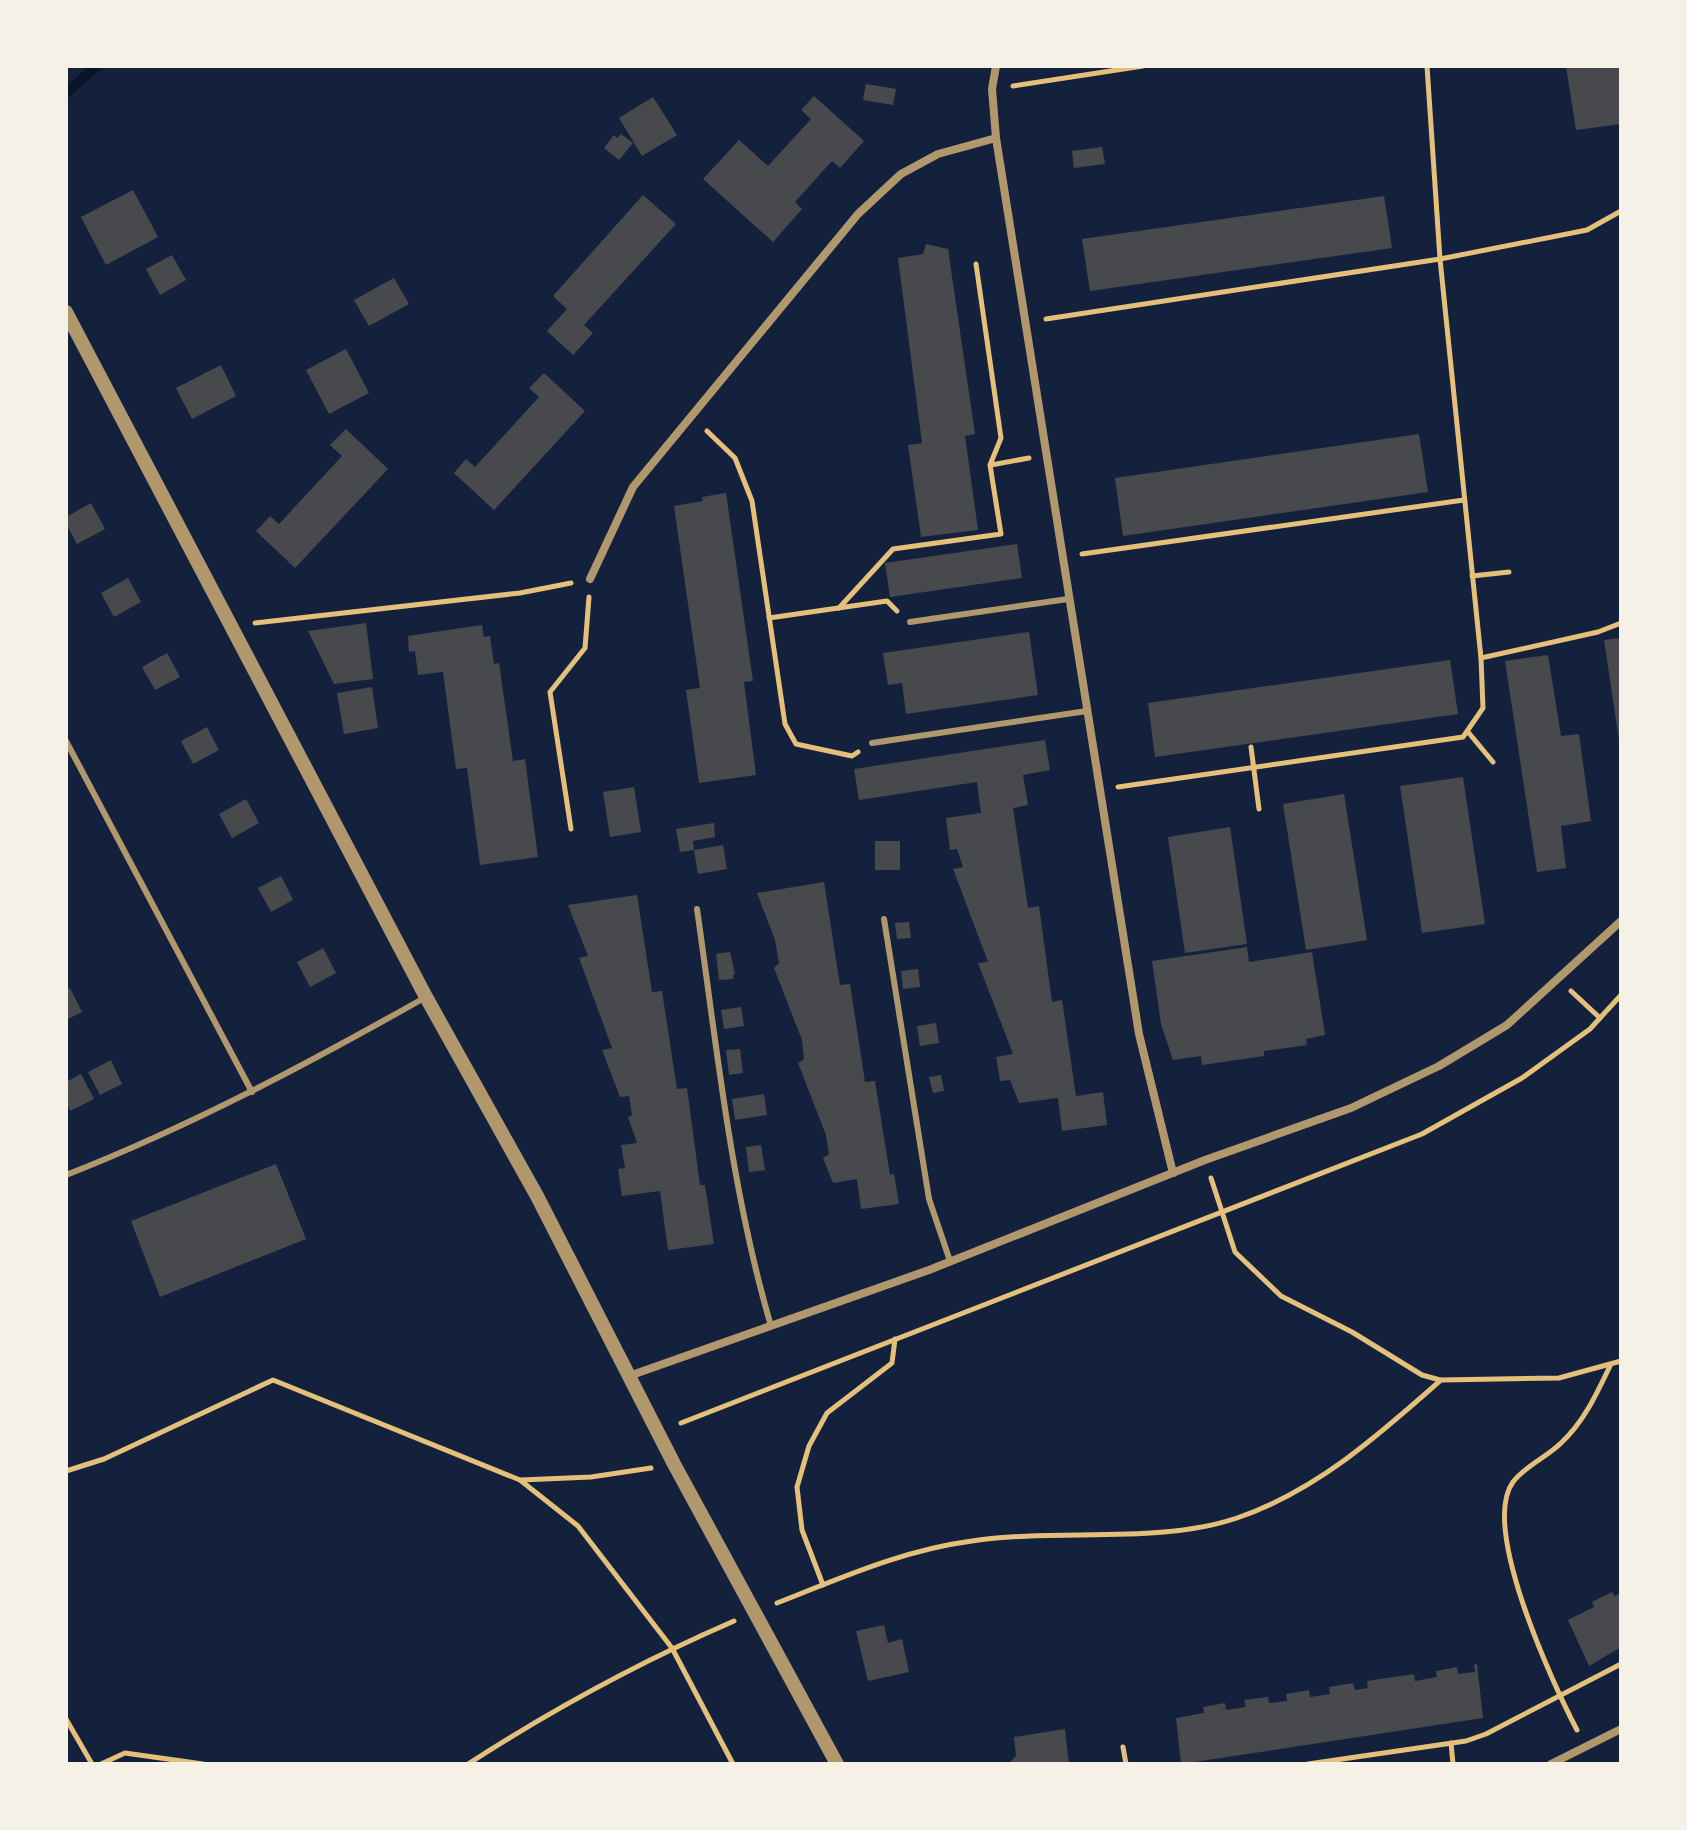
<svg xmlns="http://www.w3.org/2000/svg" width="1687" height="1830" viewBox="0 0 1687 1830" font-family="'Titillium Web',sans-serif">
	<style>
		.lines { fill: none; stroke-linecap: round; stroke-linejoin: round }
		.stream { stroke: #0b132b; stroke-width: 10 }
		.building { fill: #48494c }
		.path { stroke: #e5c07b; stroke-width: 5 }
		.service { stroke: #b1986c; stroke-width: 6 }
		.minor { stroke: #b1986c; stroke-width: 8 }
		.tertiary { stroke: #b1986c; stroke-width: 14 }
	</style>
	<rect width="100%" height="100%" fill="#14213d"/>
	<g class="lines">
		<polyline class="stream" points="66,93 97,66"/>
	</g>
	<g class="building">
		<polygon points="1566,66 1621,66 1621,124 1576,130"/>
		<polygon points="866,84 896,89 893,105 863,100"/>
		<polygon points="814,96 864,141 840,168 832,161 822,172 795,202 802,209 773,242 703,179 739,140 768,166 811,119 801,110"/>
		<polygon points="653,97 677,135 642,156 619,118"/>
		<polygon points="621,134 633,143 619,160 604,148 614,135 617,138"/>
		<polygon points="1102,147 1105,164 1074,168 1072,151"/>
		<polygon points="133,190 158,237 106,265 81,217"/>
		<polygon points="643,195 676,224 584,325 593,333 573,355 547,331 567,309 553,296"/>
		<polygon points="1384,196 1392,248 1090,291 1082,239"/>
		<polygon points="926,244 948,249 975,434 965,436 978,530 921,537 908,445 922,443 898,258 923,254"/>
		<polygon points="172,255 186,280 160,295 146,269"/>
		<polygon points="394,278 409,304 369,326 354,300"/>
		<polygon points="346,349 369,393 329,414 306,370"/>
		<polygon points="221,365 236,396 192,419 176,388"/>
		<polygon points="544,373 585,411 494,510 454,473 466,459 475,467 539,397 529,388"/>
		<polygon points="346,429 388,469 295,568 256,531 270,516 279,524 342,456 330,445"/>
		<polygon points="1419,434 1428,492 1123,536 1115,478"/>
		<polygon points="726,493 753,681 744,682 756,775 699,783 686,690 700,688 674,506 703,501 702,497"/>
		<polygon points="91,503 105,529 77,544 66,524 66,517"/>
		<polygon points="1017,544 1022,578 890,597 885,563"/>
		<polygon points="128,578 141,602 114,617 101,593"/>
		<polygon points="366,623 373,679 334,684 308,631"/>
		<polygon points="482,625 484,637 490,636 494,664 499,663 513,761 525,759 538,857 480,865 467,768 456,769 443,672 418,675 415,651 409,652 408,636"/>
		<polygon points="1029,632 1038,695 906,714 902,683 888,685 883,653"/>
		<polygon points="1621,638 1621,740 1619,740 1604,640"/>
		<polygon points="167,653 180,677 155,690 142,667"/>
		<polygon points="1548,655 1561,736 1579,734 1591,821 1561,826 1566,868 1537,872 1505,661"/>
		<polygon points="1450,660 1458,714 1155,757 1148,703"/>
		<polygon points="372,687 378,728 344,734 337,693"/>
		<polygon points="207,727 219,750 193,764 181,741"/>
		<polygon points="1045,740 1050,770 1023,775 1028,805 1013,808 1028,908 1039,906 1052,1002 1062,1000 1076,1096 1103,1092 1107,1125 1062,1131 1058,1098 1019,1103 1010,1080 1000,1081 996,1057 1013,1054 978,963 988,962 953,869 963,867 957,849 950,850 946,818 981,813 977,782 859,800 854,769"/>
		<polygon points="1463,777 1485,924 1422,933 1400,786"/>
		<polygon points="634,787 641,832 610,837 603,792"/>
		<polygon points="1344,794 1367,940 1306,950 1283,804"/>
		<polygon points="246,799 259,823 232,838 219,814"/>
		<polygon points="714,823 715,837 693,841 694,850 723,845 727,869 698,874 694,850 680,852 676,829"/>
		<polygon points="1230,827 1247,944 1185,953 1168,837"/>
		<rect x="875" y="841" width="25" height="29"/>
		<polygon points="281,876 293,900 271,912 258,888"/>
		<polygon points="824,882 840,985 850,984 865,1082 875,1081 890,1175 894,1174 899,1204 861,1209 857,1179 833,1183 823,1158 829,1154 826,1135 798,1063 804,1059 802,1040 774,968 779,963 775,940 757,893"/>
		<polygon points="637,895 652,992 662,991 677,1089 687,1088 700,1185 705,1185 714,1244 668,1250 660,1191 622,1196 618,1169 625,1168 621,1145 637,1143 628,1117 632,1115 629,1096 620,1097 602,1050 612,1048 579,958 588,956 568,905"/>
		<polygon points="909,922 911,938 897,939 895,923"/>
		<polygon points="1247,947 1249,962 1312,952 1325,1035 1306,1039 1307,1045 1264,1051 1264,1056 1202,1065 1201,1056 1173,1060 1161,1024 1152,961"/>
		<polygon points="323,948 336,973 310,987 297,962"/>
		<polygon points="730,952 735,974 733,975 733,979 719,980 716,954"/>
		<polygon points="918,969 920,987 903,989 901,971"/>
		<polygon points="70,988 82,1012 66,1020 66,989"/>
		<polygon points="741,1007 744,1026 724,1029 721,1010"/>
		<polygon points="936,1023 939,1043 920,1046 917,1026"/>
		<polygon points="740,1049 743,1073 729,1075 726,1050"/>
		<polygon points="111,1060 122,1084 100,1095 88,1072"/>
		<polygon points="81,1074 94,1099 70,1111 66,1102 66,1082"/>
		<polygon points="941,1075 944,1091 933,1093 929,1077"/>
		<polygon points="764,1094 767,1115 735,1120 732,1099"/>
		<polygon points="761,1145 765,1170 749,1172 746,1147"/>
		<polygon points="276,1164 306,1239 160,1297 131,1221"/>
		<polygon points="1612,1592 1615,1596 1621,1593 1621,1647 1589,1666 1568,1620 1594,1607 1592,1602"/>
		<polygon points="884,1625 888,1643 902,1639 909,1672 868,1681 856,1631"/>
		<polygon points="1477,1664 1483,1718 1181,1764 1176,1718 1204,1713 1203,1707 1225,1703 1226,1710 1246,1707 1244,1700 1268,1697 1269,1703 1287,1701 1286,1694 1309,1690 1310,1697 1330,1694 1329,1687 1353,1683 1355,1690 1368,1688 1367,1681 1414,1674 1415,1681 1437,1677 1436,1671 1457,1667 1458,1674 1475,1672 1474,1665"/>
		<polygon points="1065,1729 1069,1764 1012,1764 1011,1761 1016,1756 1014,1737"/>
	</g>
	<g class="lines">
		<g class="path">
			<polyline points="1427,66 1440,259 1481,658"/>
			<polyline points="1013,86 1143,66"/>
			<polyline points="1046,319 1440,259 1587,230 1621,211"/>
			<polyline points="707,431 735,458 752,501 785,724 796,744 852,756 858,752"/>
			<polyline points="991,465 1029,458"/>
			<polyline points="1082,554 1464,500"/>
			<polyline points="1472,576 1509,572"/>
			<polyline points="839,608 893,549 1001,534 990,465 1001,438 976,264"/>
			<polyline points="769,618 887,601 897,611"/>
			<polyline points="255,623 520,593 571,583"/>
			<polyline points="1468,732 1493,762"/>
			<polyline points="1251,747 1259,809"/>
			<polyline points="1118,787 1463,737 1483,708 1481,658 1598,632 1621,623"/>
			<polyline points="571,829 550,692 585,648 589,597"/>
			<polyline points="1571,991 1600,1018"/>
			<polyline points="1211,1178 1235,1252 1281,1296 1352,1332 1422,1375 1440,1380"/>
			<polyline points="681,1423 1422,1134 1522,1078 1590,1029 1621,995"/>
			<polyline points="66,1471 104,1459 273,1380 520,1480 578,1526 672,1648 733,1764"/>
			<polyline points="521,1480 591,1477 651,1468"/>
			<polyline points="823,1585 802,1530 797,1487 809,1446 827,1413 892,1363 895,1339"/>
			<path d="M777,1603C841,1578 903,1550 972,1541C1058,1528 1156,1545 1237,1518C1316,1491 1379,1435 1441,1380L1559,1378L1621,1361"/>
			<polyline points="66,1719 92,1764"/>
			<path d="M1577,1730C1553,1684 1480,1527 1513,1482C1525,1466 1547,1457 1561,1443C1584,1422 1597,1393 1610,1366"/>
			<polyline points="1451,1743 1453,1764"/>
			<polyline points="1123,1747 1126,1764"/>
			<polyline points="101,1764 125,1753 203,1764"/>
			<path d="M468,1764C553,1709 642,1661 734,1621"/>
			<polyline points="1308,1764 1466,1741 1486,1734 1621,1664"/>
		</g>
		<g class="service">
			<polyline points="910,622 1068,599"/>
			<polyline points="66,741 252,1092"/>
			<polyline points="872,743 1087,711"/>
			<path d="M697,909C717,1048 731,1190 771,1326"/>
			<polyline points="884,919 929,1199 950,1261"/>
			<path d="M66,1175C191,1126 309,1063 426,997"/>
		</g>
		<g class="minor">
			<polyline points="996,66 992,89 996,138 1139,1034 1173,1173"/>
			<polyline points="590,579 633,487 858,214 901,174 938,154 996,138"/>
			<polyline points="629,1376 929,1270 1205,1160 1351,1108 1439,1066 1507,1025 1621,921"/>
			<polyline points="1551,1764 1621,1729"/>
		</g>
		<polyline class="tertiary" points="66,312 426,997 537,1196 674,1464 837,1764"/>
	</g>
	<rect width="1687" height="1830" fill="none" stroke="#f6f1e7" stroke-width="136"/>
</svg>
